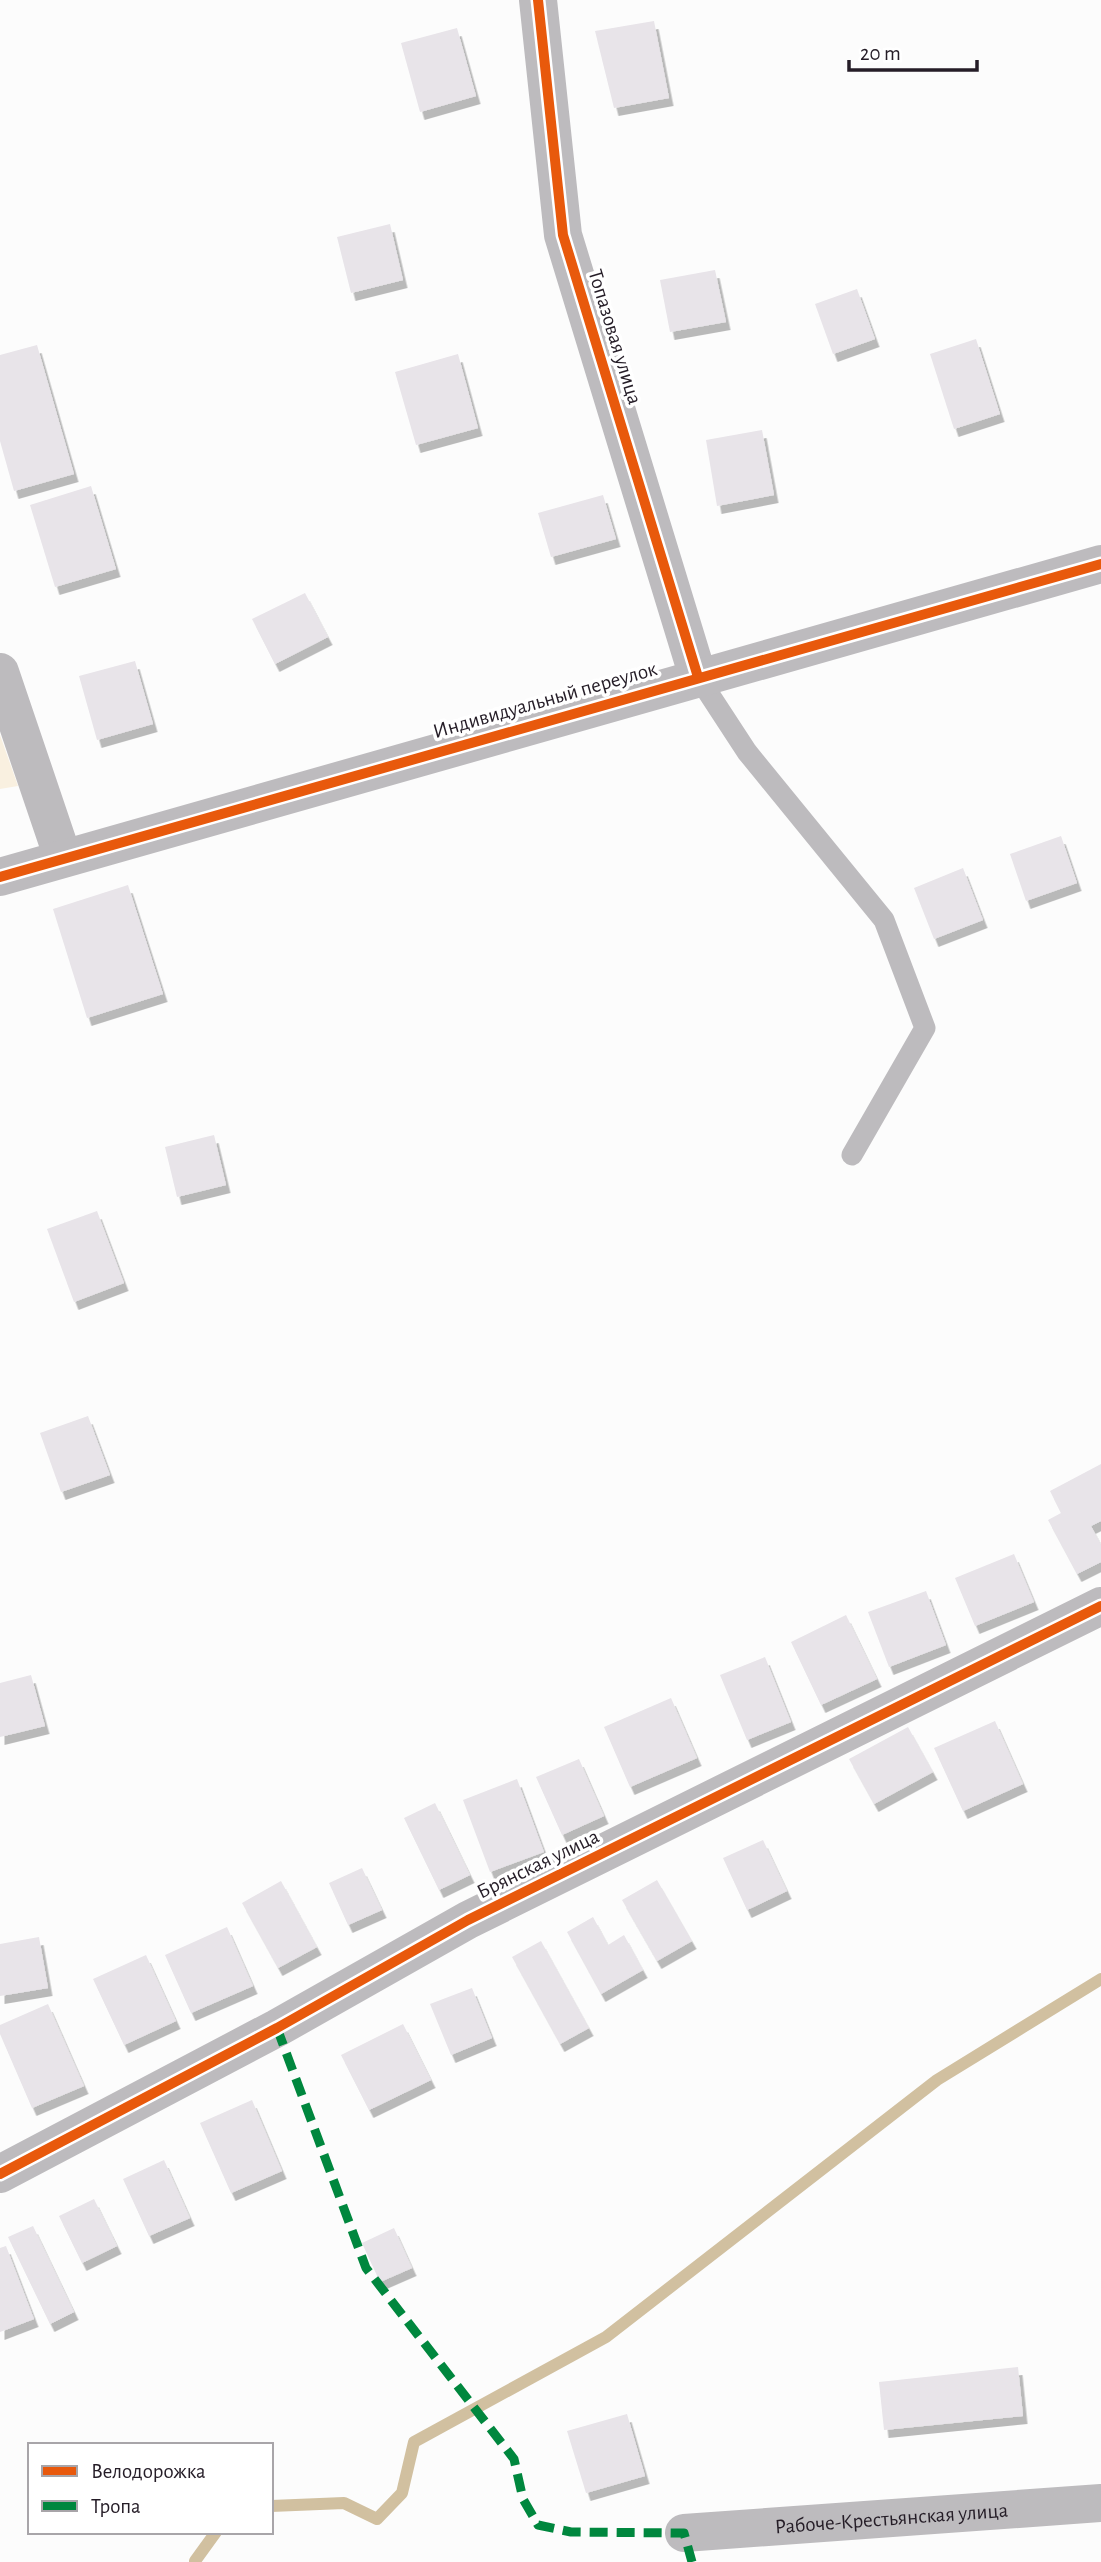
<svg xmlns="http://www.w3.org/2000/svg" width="1101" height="2562" viewBox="0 0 1101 2562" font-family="'Alegreya Sans',sans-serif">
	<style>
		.green { fill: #f9f0e0 }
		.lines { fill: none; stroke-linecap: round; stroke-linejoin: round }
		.stream { stroke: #d1c0a0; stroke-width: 12 }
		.building { fill: #e8e4e9; filter: url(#shadow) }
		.lane { stroke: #bdbbbe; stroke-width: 21 }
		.street { stroke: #bdbbbe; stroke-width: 38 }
		.quiet { stroke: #00873e; stroke-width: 9; stroke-dasharray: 18 9; stroke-linecap: butt }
		.cycleway-casing { stroke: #fff; stroke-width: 15 }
		.cycleway { stroke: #e8590c; stroke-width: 10 }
		.labels { text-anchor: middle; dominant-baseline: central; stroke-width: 7; stroke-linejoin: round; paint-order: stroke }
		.street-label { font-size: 21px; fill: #251d27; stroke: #fff }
	</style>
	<defs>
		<filter id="shadow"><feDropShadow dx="4.5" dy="8" stdDeviation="0" flood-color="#0004"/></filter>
	</defs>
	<rect width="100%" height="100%" fill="#fcfcfc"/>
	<polygon class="green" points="0,735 18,786 0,789"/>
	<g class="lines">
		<g class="stream">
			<polyline points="271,2506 344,2503 377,2519 402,2493 414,2442 606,2337 937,2080 1101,1979"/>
			<polyline points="195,2561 216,2532"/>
		</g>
	</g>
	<g class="building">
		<polygon points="654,21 669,98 614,108 595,31"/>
		<polygon points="457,28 476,96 420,112 401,43"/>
		<polygon points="390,224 403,280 351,293 337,237"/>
		<polygon points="715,270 726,322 670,332 660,280"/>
		<polygon points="857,289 875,339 833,354 815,304"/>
		<polygon points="976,339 1000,414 954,429 930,354"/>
		<polygon points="37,345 74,474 14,491 0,441 0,355"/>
		<polygon points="458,354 478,428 416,445 395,372"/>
		<polygon points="762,430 774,495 717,506 706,440"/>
		<polygon points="91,486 116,569 55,587 30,505"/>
		<polygon points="603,495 616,539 551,557 538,513"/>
		<polygon points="305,593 328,637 275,664 252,619"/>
		<polygon points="135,661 153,724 97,740 79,676"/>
		<polygon points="1061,836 1077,883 1026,901 1010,854"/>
		<polygon points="963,868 983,920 934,939 914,888"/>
		<polygon points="128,885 163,994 87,1018 53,909"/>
		<polygon points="214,1135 226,1185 177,1197 165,1147"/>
		<polygon points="97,1211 124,1283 74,1302 47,1229"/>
		<polygon points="88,1416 110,1475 61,1492 40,1433"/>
		<polygon points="1101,1464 1101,1521 1091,1526 1101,1545 1101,1562 1077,1574 1048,1520 1061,1513 1050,1491"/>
		<polygon points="1014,1554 1034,1602 975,1626 955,1578"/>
		<polygon points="926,1591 946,1645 889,1667 868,1612"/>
		<polygon points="846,1615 877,1679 821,1705 791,1642"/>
		<polygon points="765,1657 791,1722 747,1740 720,1675"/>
		<polygon points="31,1675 45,1726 0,1737 0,1683"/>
		<polygon points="671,1698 697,1758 630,1787 604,1727"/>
		<polygon points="995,1721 1023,1784 963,1811 934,1748"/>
		<polygon points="908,1727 933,1772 874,1804 849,1759"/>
		<polygon points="579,1759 604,1816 562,1835 536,1777"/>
		<polygon points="517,1779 544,1852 490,1872 463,1800"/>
		<polygon points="435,1803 470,1875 439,1890 404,1818"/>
		<polygon points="763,1840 787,1891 747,1910 723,1858"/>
		<polygon points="362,1868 382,1910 348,1925 329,1883"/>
		<polygon points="657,1880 692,1941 657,1961 622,1900"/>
		<polygon points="281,1881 317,1947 278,1968 242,1903"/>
		<polygon points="593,1917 608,1945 624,1935 643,1970 601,1994 567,1932"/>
		<polygon points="227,1927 253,1986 191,2013 165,1955"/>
		<polygon points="39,1937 48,1988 0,1996 0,1944"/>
		<polygon points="541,1941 589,2028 560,2044 512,1957"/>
		<polygon points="146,1955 176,2021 124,2045 93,1979"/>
		<polygon points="472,1988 492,2038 451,2055 430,2004"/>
		<polygon points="48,2004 84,2086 32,2108 0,2034 0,2025"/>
		<polygon points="403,2024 431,2080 369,2110 341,2055"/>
		<polygon points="252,2100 282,2171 231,2193 200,2123"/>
		<polygon points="164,2160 190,2218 149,2236 123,2179"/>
		<polygon points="94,2199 117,2246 82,2263 59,2216"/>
		<polygon points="33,2226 74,2312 50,2324 8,2237"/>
		<polygon points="394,2228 412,2268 380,2282 362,2243"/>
		<polygon points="6,2246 34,2319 0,2332 0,2248"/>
		<polygon points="1018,2367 1023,2416 884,2430 879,2382"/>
		<polygon points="627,2414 645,2476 586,2493 567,2431"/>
	</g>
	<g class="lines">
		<polyline class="lane" points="698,677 747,752 884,920 925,1028 852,1155"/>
		<g class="street">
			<polyline points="538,0 563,235 698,677"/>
			<polyline points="0,672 63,858"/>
			<polyline points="0,877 1101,564"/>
			<polyline points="0,2174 277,2028 468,1920 1101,1606"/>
			<path id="s1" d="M684,2533L1101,2503"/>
		</g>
		<polyline class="quiet" points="277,2028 366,2268 514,2459 523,2499 538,2525 571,2532 684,2533 692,2562"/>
		<defs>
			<g id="cycleway">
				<polyline points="538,0 563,235 698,677"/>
				<polyline points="0,877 1101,564"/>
				<polyline points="0,2174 277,2028 468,1920 1101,1606"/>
			</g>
		</defs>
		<use href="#cycleway" class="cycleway-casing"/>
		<use href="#cycleway" class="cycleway"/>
	</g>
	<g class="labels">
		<g class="street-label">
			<text transform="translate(615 337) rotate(73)">Топазовая улица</text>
			<text transform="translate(545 700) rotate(-16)">Индивидуальный переулок</text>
			<text transform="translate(538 1864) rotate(-26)">Брянская улица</text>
			<text stroke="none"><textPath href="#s1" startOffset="208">Рабоче-Крестьянская улица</textPath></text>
		</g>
	</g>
	<rect x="28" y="2443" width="245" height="91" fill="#ffffff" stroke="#a8a5a9" stroke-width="2"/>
	<rect x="42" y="2466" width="35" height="10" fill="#e8590c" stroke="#a8a5a9" stroke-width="2"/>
	<text x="91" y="2478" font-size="21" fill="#251d27">Велодорожка</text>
	<rect x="42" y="2501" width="35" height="10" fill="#00873e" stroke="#a8a5a9" stroke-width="2"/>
	<text x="91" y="2513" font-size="21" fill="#251d27">Тропа</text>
	<path d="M849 60v10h128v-10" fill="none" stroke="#251d27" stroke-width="3.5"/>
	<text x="860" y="60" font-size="21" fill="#251d27" stroke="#ffffff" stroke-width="5" paint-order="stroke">20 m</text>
</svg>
